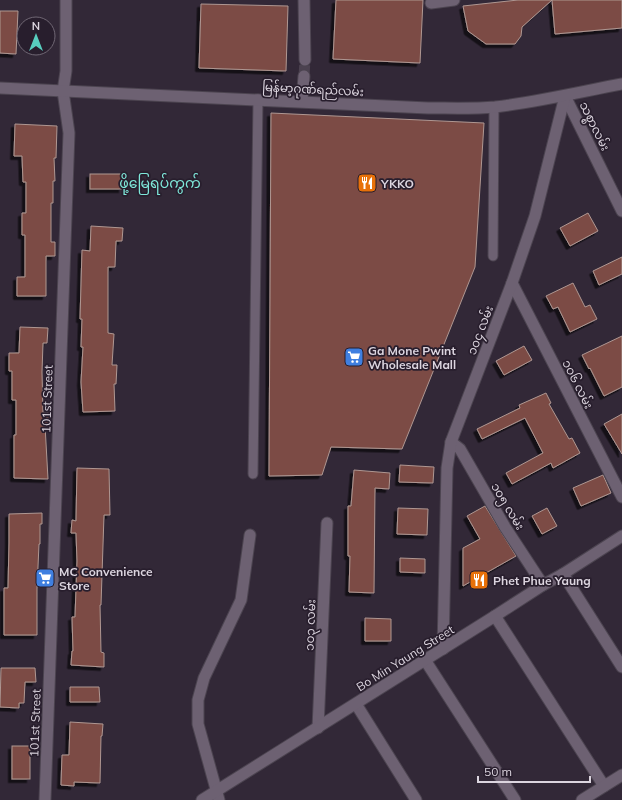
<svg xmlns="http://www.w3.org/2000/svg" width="622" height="800" viewBox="0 0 622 800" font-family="Mulish,'Noto Sans Myanmar',sans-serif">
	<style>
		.building { fill: #7b4c45; stroke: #af9792; filter: url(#shadow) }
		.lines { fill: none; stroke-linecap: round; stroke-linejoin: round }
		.minor-tunnel { stroke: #4c4250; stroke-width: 11; stroke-dasharray: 11 5.5; stroke-linecap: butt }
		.service-casing { stroke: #4c4450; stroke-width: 11 }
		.minor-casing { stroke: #4c4450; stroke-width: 13 }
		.tertiary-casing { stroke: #4c4450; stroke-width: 13 }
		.secondary-casing { stroke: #4c4450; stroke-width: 13 }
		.service { stroke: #6d6172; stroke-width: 9 }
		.minor { stroke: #6d6172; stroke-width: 11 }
		.tertiary { stroke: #6d6172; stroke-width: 11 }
		.secondary { stroke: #6d6172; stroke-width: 11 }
		.labels { text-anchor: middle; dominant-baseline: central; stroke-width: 3.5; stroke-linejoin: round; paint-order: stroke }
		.street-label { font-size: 12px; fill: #dcd5df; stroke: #281e2d }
		.poi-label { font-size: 12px; font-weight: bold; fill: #dcd5df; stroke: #281e2d; text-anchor: start }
		.quarter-label { font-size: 14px; fill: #7fe8da; stroke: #281e2d }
	</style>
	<defs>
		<filter id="shadow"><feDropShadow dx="-3.5" dy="3.5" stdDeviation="0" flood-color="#0009"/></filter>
	</defs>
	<rect width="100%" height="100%" fill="#322837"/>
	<g class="building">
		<polygon points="336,0 423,0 420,63 333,59"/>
		<polygon points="518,0 622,0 622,28 555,34 552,0 522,27 521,36 515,44 486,44 468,31 463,6"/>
		<polygon points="201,4 288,6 286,71 199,68"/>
		<polygon points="0,11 18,11 16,54 0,53"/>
		<polygon points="271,113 484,123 475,267 402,449 331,447 322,475 269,476"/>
		<polygon points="15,124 57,126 56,158 54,158 55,181 53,181 53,203 51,203 51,242 55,242 55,256 46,256 46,296 17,296 17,277 25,277 25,235 22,235 22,213 26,213 26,182 23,182 22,156 14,156"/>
		<rect x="90" y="174" width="32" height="15"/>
		<polygon points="588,213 598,231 570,246 560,228"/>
		<polygon points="91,226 123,228 122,241 116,241 115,267 108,267 108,333 114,334 112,365 117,365 116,384 114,384 115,411 83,412 81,382 83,347 81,347 82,319 80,319 82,250 90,251"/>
		<polygon points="622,257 622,274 599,285 593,271"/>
		<polygon points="573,283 585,307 590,305 597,319 570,332 558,307 553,309 546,296"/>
		<polygon points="20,327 48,328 47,343 43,343 42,372 43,413 49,413 49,425 45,425 48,479 14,478 14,435 16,435 16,400 12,400 12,371 9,371 9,353 19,353"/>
		<polygon points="622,336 622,387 604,396 590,368 589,369 582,355"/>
		<polygon points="524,346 532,360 504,375 496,361"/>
		<polygon points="546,393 551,403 549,404 569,439 572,438 580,453 553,468 551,463 512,484 506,473 543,453 525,418 482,439 477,429 520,408 519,405"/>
		<polygon points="622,414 622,454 604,424"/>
		<polygon points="400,465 434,467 433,483 399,482"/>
		<polygon points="77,468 109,469 110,515 104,515 101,605 100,605 101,652 104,653 104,667 71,665 72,651 73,651 72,617 75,617 77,561 76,533 71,533 72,520 76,521"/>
		<polygon points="354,470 390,473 389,489 375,488 374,593 349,592 350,556 348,556 348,506 351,506"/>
		<polygon points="603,475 611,493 581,506 573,488"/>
		<polygon points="485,506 516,556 463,586 463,548 480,539 467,516"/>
		<polygon points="398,508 428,509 427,535 397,534"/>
		<polygon points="547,508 557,526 542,534 532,516"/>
		<polygon points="42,513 42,524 40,524 40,544 39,544 37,589 37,635 4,635 4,588 8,588 9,543 9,514"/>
		<polygon points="400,558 425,559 425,573 400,572"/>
		<polygon points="365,618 391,619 391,641 365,641"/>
		<polygon points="1,668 35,668 36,682 25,682 24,703 19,703 19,708 0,707"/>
		<polygon points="70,687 99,687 100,702 70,702"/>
		<polygon points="70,722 103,724 102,736 101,736 100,783 74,782 74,786 61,785 62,755 69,755"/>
		<rect x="12" y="746" width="18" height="33"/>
	</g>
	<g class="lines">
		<polyline class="minor-tunnel" points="304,76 305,60"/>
		<defs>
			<g id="service">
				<polyline points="493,256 494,107"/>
				<polyline points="253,474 258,99"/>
			</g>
			<g id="minor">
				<polyline points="304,0 305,60"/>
				<polyline points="431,3 454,0"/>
				<polyline points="565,96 622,211"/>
				<polyline points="302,101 304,76"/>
				<polyline points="512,283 622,497"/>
				<polyline points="451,442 460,449 505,527 543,585"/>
				<polyline points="563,574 622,667"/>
				<polyline points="495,616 604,786"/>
				<polyline points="443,649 447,468 451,442 512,283 535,216 565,96"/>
				<polyline points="425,660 515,800"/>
				<polyline points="356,704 416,800"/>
				<polyline points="318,728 327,523"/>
				<polyline points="45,800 69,133 63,91 66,71 66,0"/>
				<polyline points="219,800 198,724 198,700 204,678 241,600 250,535"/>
				<polyline points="582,800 622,775"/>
			</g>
			<path id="tertiary" d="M0,88L428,108C450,108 473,109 495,107C538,102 580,92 622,84"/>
			<polyline id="secondary" points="202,800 495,616 543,585 563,574 622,536"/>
		</defs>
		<use href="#service" class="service-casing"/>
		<use href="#minor" class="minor-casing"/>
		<use href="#tertiary" class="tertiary-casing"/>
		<use href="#secondary" class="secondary-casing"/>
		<use href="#service" class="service"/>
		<use href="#minor" class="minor"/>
		<use href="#tertiary" class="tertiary"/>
		<use href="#secondary" class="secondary"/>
	</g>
	<defs>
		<symbol id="restaurant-square" viewBox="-11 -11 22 22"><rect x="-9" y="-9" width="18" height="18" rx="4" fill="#e8710a" stroke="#281e2d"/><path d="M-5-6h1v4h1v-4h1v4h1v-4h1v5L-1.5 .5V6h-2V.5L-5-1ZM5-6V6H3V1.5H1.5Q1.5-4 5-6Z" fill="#fff"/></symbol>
		<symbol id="supermarket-square" viewBox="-11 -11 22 22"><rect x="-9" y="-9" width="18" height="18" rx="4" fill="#3f7fe0" stroke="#281e2d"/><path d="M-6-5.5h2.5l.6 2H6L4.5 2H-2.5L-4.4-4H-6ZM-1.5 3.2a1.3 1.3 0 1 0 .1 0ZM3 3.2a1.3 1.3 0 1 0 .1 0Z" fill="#fff"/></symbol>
	</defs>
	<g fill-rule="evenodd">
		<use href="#restaurant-square" x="356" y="172" width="22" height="22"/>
		<use href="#supermarket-square" x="343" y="346" width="22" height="22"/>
		<use href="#supermarket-square" x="34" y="567" width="22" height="22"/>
		<use href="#restaurant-square" x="468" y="569" width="22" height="22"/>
	</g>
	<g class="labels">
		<g class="street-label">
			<text transform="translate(313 89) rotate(3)">မြန်မာ့ဂုဏ်ရည်လမ်း</text>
			<text transform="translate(595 126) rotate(64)">သစ္စာလမ်း</text>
			<text transform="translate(480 330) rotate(-69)">၁၀၄ လမ်း</text>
			<text transform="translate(578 384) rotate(63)">၁၀၆ လမ်း</text>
			<text transform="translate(47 399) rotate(-88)">101st Street</text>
			<text transform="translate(508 506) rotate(59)">၁၀၅ လမ်း</text>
			<text transform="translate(310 625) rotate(-88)">၁၀၃ လမ်း</text>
			<text transform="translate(405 658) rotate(-32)">Bo Min Yaung Street</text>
			<text transform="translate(35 723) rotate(-88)">101st Street</text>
		</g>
		<g class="poi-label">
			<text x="381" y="183">YKKO</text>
			<text x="368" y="350">Ga Mone Pwint<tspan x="368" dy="14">Wholesale Mall</tspan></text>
			<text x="59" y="571">MC Convenience<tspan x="59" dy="14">Store</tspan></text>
			<text x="493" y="580">Phet Phue Yaung</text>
		</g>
		<g class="quarter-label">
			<text x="160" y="183">ဖို့မြေရပ်ကွက်</text>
		</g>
	</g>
	<g transform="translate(36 36)"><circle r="19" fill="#281e2d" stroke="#706774"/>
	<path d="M0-3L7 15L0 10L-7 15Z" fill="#58cebf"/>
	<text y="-6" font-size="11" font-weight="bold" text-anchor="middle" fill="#dcd5df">N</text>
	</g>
	<path d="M478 776v6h112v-6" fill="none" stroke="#dcd5df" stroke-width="2"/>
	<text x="484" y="776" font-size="12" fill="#dcd5df" stroke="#281e2d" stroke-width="3" paint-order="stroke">50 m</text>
</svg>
